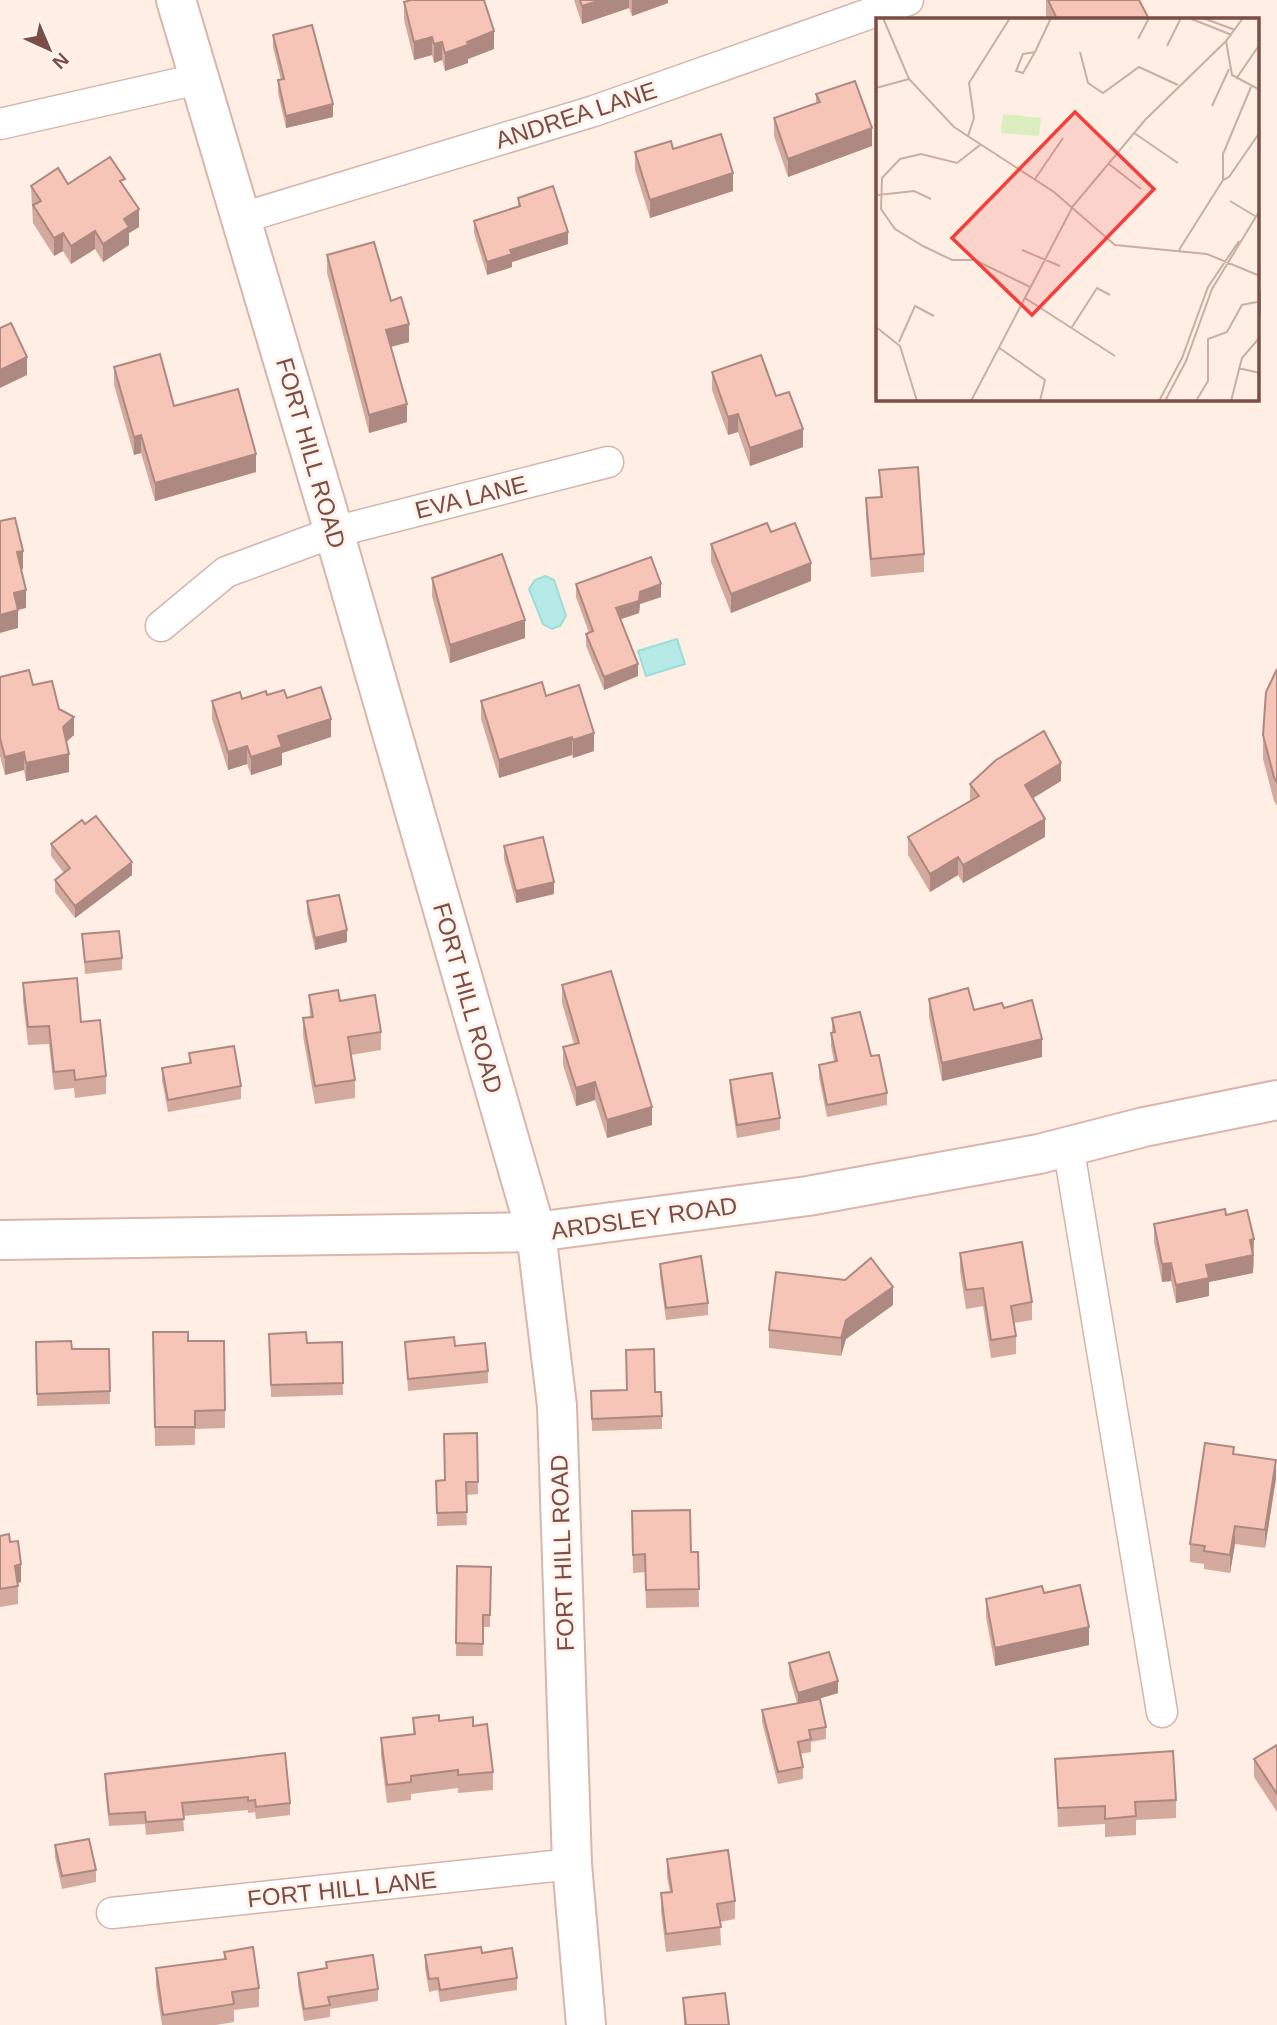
<svg xmlns="http://www.w3.org/2000/svg" width="1277" height="2025" viewBox="0 0 1277 2025" font-family="Arial,sans-serif">
	<style>
		.water { fill: #b6eae7; stroke: #9bddd9; stroke-width: 2 }
		.lines { fill: none; stroke-linecap: round; stroke-linejoin: round }
		.street-casing { stroke: #d4b5ab; stroke-width: 33 }
		.secondary-casing { stroke: #dab5aa; stroke-width: 42 }
		.street { stroke: #fff; stroke-width: 30 }
		.secondary { stroke: #fff; stroke-width: 38 }
		.wall { fill: #d4a99e }
		.shaded-wall { fill: #ad8981 }
		.building { fill: #f7c4b8; stroke: #ad8981; stroke-width: 2 }
		.labels { text-anchor: middle; dominant-baseline: central; stroke-width: 6; stroke-linejoin: round; paint-order: stroke }
		.street-label { font-size: 24px; fill: #7a4e46; stroke: #fff3ec }
		.inset-road { fill: none; stroke: #c9aea4; stroke-width: 2 }
		.view { fill: #f43f3d; fill-opacity: 0.15; stroke: #f43f3d; stroke-width: 3.5 }
		.inset-edge { fill: none; stroke: #7a4e46; stroke-width: 3.5 }
	</style>
	<rect width="100%" height="100%" fill="#feeee3"/>
	<g class="water">
		<polygon points="545,576 554,580 566,616 560,626 552,629 543,624 529,589 535,580"/>
		<polygon points="677,639 685,664 646,676 638,651"/>
	</g>
	<g class="lines">
		<defs>
			<g id="street">
				<polyline points="0,124 198,79"/>
				<polyline points="242,218 594,111 908,0"/>
				<polyline points="161,626 226,572 334,532 608,462"/>
				<polyline points="1068,1145 1162,1712"/>
				<polyline points="112,1913 572,1864"/>
			</g>
			<g id="secondary">
				<polyline points="176,0 334,532 536,1232 557,1406 572,1864 586,2025"/>
				<polyline points="0,1240 536,1232 808,1196 1039,1154 1144,1127 1277,1100"/>
			</g>
		</defs>
		<use href="#street" class="street-casing"/>
		<use href="#secondary" class="secondary-casing"/>
		<use href="#street" class="street"/>
		<use href="#secondary" class="secondary"/>
	</g>
	<g class="wall">
		<polygon points="574,0 668,0 668,3 632,16 629,8 582,24"/>
		<polygon points="1046,0 1139,0 1149,19 1048,19 1046,15"/>
		<polygon points="404,2 494,49 468,59 468,63 445,71 442,60 434,63 432,55 414,60 404,20"/>
		<polygon points="273,35 333,117 286,128 278,93 278,80 281,80 273,47"/>
		<polygon points="816,94 872,146 788,177 774,136 774,118 816,104"/>
		<polygon points="673,149 733,191 650,218 635,170 635,152"/>
		<polygon points="68,184 125,187 139,227 129,233 129,245 103,262 95,249 71,264 63,251 54,256 33,223 31,186"/>
		<polygon points="518,198 568,244 512,262 512,267 487,275 474,233 474,221 518,207"/>
		<polygon points="327,255 391,301 409,342 391,347 407,422 369,433 327,273"/>
		<polygon points="114,367 174,406 256,472 155,501 141,453 134,455 114,385"/>
		<polygon points="712,372 776,396 803,447 750,466 738,432 728,435 712,390"/>
		<polygon points="879,470 924,554 924,572 871,577 866,516 866,498 880,497"/>
		<polygon points="771,532 811,581 731,613 711,562 711,544"/>
		<polygon points="432,578 525,638 450,663 432,596"/>
		<polygon points="576,584 661,597 640,604 639,613 620,619 638,676 604,690 586,646 586,634 589,633 576,597"/>
		<polygon points="1277,669 1277,806 1274,801 1263,759 1263,735"/>
		<polygon points="0,677 33,685 59,709 74,735 66,742 69,772 26,781 24,770 5,775 0,756"/>
		<polygon points="267,695 287,698 331,737 282,753 282,765 251,775 247,764 228,770 212,719 212,701 242,699"/>
		<polygon points="546,696 594,751 573,758 572,755 499,778 481,719 481,701"/>
		<polygon points="1061,781 1033,798 1045,837 963,883 958,875 930,892 908,855 908,837 970,801 970,784"/>
		<polygon points="51,844 132,875 75,918 55,892 55,880 64,873 51,856"/>
		<polygon points="504,846 554,894 516,903 504,859"/>
		<polygon points="307,901 347,942 315,950 307,913"/>
		<polygon points="82,934 122,958 122,970 85,974"/>
		<polygon points="23,983 81,1022 106,1076 106,1094 75,1098 74,1088 54,1090 49,1044 28,1045 23,1001"/>
		<polygon points="562,985 652,1125 607,1138 595,1100 576,1106 563,1065 563,1047 574,1044 562,1003"/>
		<polygon points="309,995 340,1001 381,1032 381,1050 351,1055 355,1080 355,1098 315,1104 303,1036 303,1018 310,1017"/>
		<polygon points="929,999 974,1010 1004,1008 1042,1057 942,1081 929,1017"/>
		<polygon points="832,1018 871,1056 887,1093 887,1105 827,1117 819,1077 819,1065 834,1061 831,1046 831,1033 832,1033"/>
		<polygon points="189,1053 241,1086 241,1099 168,1112 162,1080 162,1068 189,1063"/>
		<polygon points="730,1080 780,1118 780,1130 737,1138 730,1092"/>
		<polygon points="1226,1215 1254,1258 1253,1273 1209,1282 1209,1296 1176,1303 1171,1281 1162,1282 1154,1242 1154,1224"/>
		<polygon points="960,1253 1032,1302 1032,1320 1014,1323 1016,1336 1016,1354 991,1358 983,1306 966,1309 960,1271"/>
		<polygon points="660,1264 708,1303 708,1315 666,1320 660,1276"/>
		<polygon points="845,1280 893,1305 846,1339 841,1356 769,1348 769,1330"/>
		<polygon points="153,1332 188,1341 225,1410 225,1428 195,1429 195,1445 155,1446"/>
		<polygon points="269,1334 307,1343 342,1342 343,1395 271,1397"/>
		<polygon points="36,1342 72,1349 109,1349 110,1404 37,1406"/>
		<polygon points="405,1342 455,1346 488,1371 488,1383 408,1391"/>
		<polygon points="591,1391 655,1392 662,1416 662,1429 592,1431"/>
		<polygon points="477,1433 478,1494 466,1495 467,1525 437,1526 436,1481 445,1480"/>
		<polygon points="1234,1454 1276,1478 1265,1548 1235,1544 1230,1573 1204,1569 1204,1564 1190,1562 1190,1544"/>
		<polygon points="632,1511 691,1552 698,1552 699,1607 646,1608 645,1572 633,1573"/>
		<polygon points="0,1536 10,1542 21,1582 18,1583 18,1604 0,1607"/>
		<polygon points="457,1566 491,1567 490,1627 483,1627 483,1656 456,1656"/>
		<polygon points="1044,1593 1089,1645 995,1666 986,1617 986,1599"/>
		<polygon points="789,1663 838,1693 818,1699 826,1727 826,1739 811,1742 811,1752 800,1754 803,1767 803,1779 778,1784 762,1722 762,1710 797,1703 789,1675"/>
		<polygon points="413,1718 473,1726 493,1772 493,1790 458,1793 458,1788 411,1794 411,1800 387,1803 381,1756 381,1738 413,1734"/>
		<polygon points="1277,1745 1277,1812 1254,1777 1254,1759"/>
		<polygon points="1055,1759 1176,1800 1176,1818 1136,1820 1136,1835 1105,1837 1105,1824 1058,1827"/>
		<polygon points="105,1774 290,1803 290,1815 256,1819 255,1812 248,1813 248,1810 183,1816 184,1831 146,1835 145,1824 109,1826 105,1786"/>
		<polygon points="55,1845 96,1870 96,1882 62,1889 55,1857"/>
		<polygon points="667,1859 735,1901 735,1919 720,1922 721,1945 666,1952 661,1911 661,1893 670,1892 667,1877"/>
		<polygon points="224,1952 259,1988 259,2007 234,2010 234,2022 216,2025 162,2025 156,1986 156,1968 224,1959"/>
		<polygon points="482,1953 517,1978 517,1990 440,2002 438,1990 429,1992 425,1968 425,1955"/>
		<polygon points="326,1962 378,1989 378,2001 330,2009 330,2017 304,2021 298,1985 298,1973 326,1968"/>
		<polygon points="683,1998 729,2025 684,2025"/>
	</g>
	<g class="shaded-wall">
		<polygon points="601,0 629,0 629,8 582,24 582,6"/>
		<polygon points="632,0 668,0 668,3 632,16"/>
		<polygon points="494,31 494,49 468,59 468,63 445,71 445,53 467,42"/>
		<polygon points="432,37 432,55 414,60 414,42"/>
		<polygon points="442,42 442,60 434,63 434,44"/>
		<polygon points="333,104 333,117 286,128 286,116"/>
		<polygon points="872,128 872,146 788,177 788,159"/>
		<polygon points="733,173 733,191 650,218 650,200"/>
		<polygon points="139,209 139,227 129,233 129,245 103,262 103,244 124,219"/>
		<polygon points="95,231 95,249 71,264 71,246"/>
		<polygon points="568,232 568,244 512,262 512,267 487,275 487,262 510,250"/>
		<polygon points="63,233 63,251 54,256 54,238"/>
		<polygon points="409,324 409,342 386,348 386,330"/>
		<polygon points="27,357 27,375 0,388 0,394 0,370"/>
		<polygon points="407,404 407,422 369,433 369,415"/>
		<polygon points="738,414 738,432 728,435 728,417"/>
		<polygon points="803,429 803,447 750,466 750,448"/>
		<polygon points="141,435 141,453 134,455 134,437"/>
		<polygon points="256,454 256,472 155,501 155,483"/>
		<polygon points="23,551 23,569 17,570 17,552"/>
		<polygon points="811,563 811,581 731,613 731,594"/>
		<polygon points="661,584 661,597 640,604 639,613 616,621 616,608 640,592"/>
		<polygon points="26,590 26,608 14,611 14,593"/>
		<polygon points="18,610 18,628 0,633 0,615"/>
		<polygon points="525,620 525,638 450,663 450,645"/>
		<polygon points="638,664 638,676 604,690 604,677"/>
		<polygon points="74,717 74,735 63,745 63,727"/>
		<polygon points="331,719 331,737 282,753 282,765 251,775 251,757 278,736"/>
		<polygon points="594,733 594,751 573,758 573,740"/>
		<polygon points="572,737 572,755 499,778 499,760"/>
		<polygon points="247,746 247,764 228,770 228,752"/>
		<polygon points="24,752 24,770 5,775 5,757"/>
		<polygon points="69,754 69,772 26,781 26,763"/>
		<polygon points="1061,763 1061,781 1025,803 1025,785"/>
		<polygon points="1045,819 1045,837 963,883 963,865"/>
		<polygon points="958,857 958,875 930,892 930,874"/>
		<polygon points="132,862 132,875 75,918 75,906"/>
		<polygon points="554,882 554,894 516,903 516,891"/>
		<polygon points="347,930 347,942 315,950 315,938"/>
		<polygon points="1042,1039 1042,1057 942,1081 942,1063"/>
		<polygon points="595,1082 595,1100 576,1106 576,1088"/>
		<polygon points="652,1107 652,1125 607,1138 607,1120"/>
		<polygon points="1254,1239 1253,1273 1209,1282 1209,1296 1176,1303 1176,1285 1206,1265 1250,1240"/>
		<polygon points="1171,1263 1171,1281 1162,1282 1162,1264"/>
		<polygon points="893,1287 893,1305 846,1339 841,1356 841,1338 846,1320"/>
		<polygon points="1276,1460 1276,1478 1265,1548 1265,1530"/>
		<polygon points="1235,1526 1235,1544 1230,1573 1230,1555"/>
		<polygon points="21,1564 21,1582 15,1584 15,1566"/>
		<polygon points="1089,1627 1089,1645 995,1666 995,1648"/>
		<polygon points="838,1681 838,1693 798,1705 798,1693"/>
	</g>
	<g class="building">
		<polygon points="411,0 484,0 494,31 467,42 468,45 445,53 442,42 434,44 432,37 414,42 404,2"/>
		<polygon points="580,0 601,0 582,6"/>
		<polygon points="1048,0 1139,0 1149,19 1057,19"/>
		<polygon points="312,25 333,104 286,116 278,80 284,79 273,35"/>
		<polygon points="855,81 872,128 788,159 774,118 820,102 816,94"/>
		<polygon points="721,134 733,173 650,200 635,152 671,141 673,149"/>
		<polygon points="110,157 125,179 120,181 139,209 124,219 129,227 103,244 95,231 71,246 63,233 54,238 33,205 41,201 31,186 58,168 68,184"/>
		<polygon points="553,186 568,232 510,250 512,254 487,262 474,221 520,206 518,198"/>
		<polygon points="374,242 391,301 401,297 409,324 386,330 407,404 369,415 327,255"/>
		<polygon points="11,323 27,357 0,370 0,328"/>
		<polygon points="160,354 174,406 238,389 256,454 155,483 141,435 134,437 114,367"/>
		<polygon points="761,355 776,396 789,392 803,429 750,448 738,414 728,417 712,372"/>
		<polygon points="918,467 924,554 871,559 866,498 882,497 879,470"/>
		<polygon points="15,518 23,551 17,552 26,590 14,593 18,610 0,615 0,521"/>
		<polygon points="767,523 771,532 795,523 811,563 731,594 711,544"/>
		<polygon points="502,554 525,620 450,645 432,578"/>
		<polygon points="651,557 661,584 640,592 639,601 616,608 638,664 604,677 586,634 593,631 576,584"/>
		<polygon points="1277,669 1277,782 1274,777 1263,735 1266,692"/>
		<polygon points="29,670 33,685 52,681 59,709 74,717 63,727 69,754 26,763 24,752 5,757 0,738 0,677"/>
		<polygon points="542,682 546,696 579,685 594,733 573,740 572,737 499,760 481,701"/>
		<polygon points="321,687 331,719 278,736 282,747 251,757 247,746 228,752 212,701 240,692 242,699 266,691 267,695 284,690 287,698"/>
		<polygon points="1044,731 1061,763 1025,785 1045,819 963,865 958,857 930,874 908,837 979,796 970,784 996,760"/>
		<polygon points="96,816 132,862 75,906 55,880 70,868 51,844 82,820 85,824"/>
		<polygon points="543,837 554,882 516,891 504,846"/>
		<polygon points="339,895 347,930 315,938 307,901"/>
		<polygon points="119,931 122,958 85,962 82,934"/>
		<polygon points="611,971 652,1107 607,1120 595,1082 576,1088 563,1047 579,1043 562,985"/>
		<polygon points="77,978 81,1022 100,1020 106,1076 75,1080 74,1070 54,1072 49,1026 28,1027 23,983"/>
		<polygon points="968,988 974,1010 1002,1003 1004,1008 1032,1000 1042,1039 942,1063 929,999"/>
		<polygon points="338,990 340,1001 375,995 381,1032 348,1037 355,1080 315,1086 303,1018 313,1017 309,995"/>
		<polygon points="860,1012 871,1056 879,1055 887,1093 827,1105 819,1065 837,1061 831,1033 835,1032 832,1018"/>
		<polygon points="234,1046 241,1086 168,1100 162,1068 191,1063 189,1053"/>
		<polygon points="772,1073 780,1118 737,1125 730,1080"/>
		<polygon points="1225,1209 1226,1215 1247,1210 1254,1239 1250,1240 1253,1255 1206,1265 1209,1278 1176,1285 1171,1263 1162,1264 1154,1224"/>
		<polygon points="1022,1242 1032,1302 1011,1306 1016,1336 991,1340 983,1288 966,1290 960,1253"/>
		<polygon points="701,1256 708,1303 666,1308 660,1264"/>
		<polygon points="871,1258 893,1287 846,1320 841,1338 769,1330 776,1272 845,1280"/>
		<polygon points="153,1332 188,1332 188,1341 224,1341 225,1410 195,1411 195,1427 155,1427"/>
		<polygon points="306,1332 307,1343 342,1342 343,1383 271,1385 269,1334"/>
		<polygon points="454,1337 455,1346 485,1343 488,1371 408,1379 405,1342"/>
		<polygon points="71,1341 72,1349 109,1349 110,1391 37,1394 36,1342"/>
		<polygon points="654,1349 655,1392 661,1392 662,1416 592,1419 591,1391 627,1390 626,1350"/>
		<polygon points="477,1433 478,1482 466,1482 467,1512 437,1513 436,1481 445,1480 444,1434"/>
		<polygon points="1205,1443 1234,1447 1233,1454 1276,1460 1265,1530 1235,1526 1230,1555 1204,1551 1205,1546 1190,1544"/>
		<polygon points="690,1510 691,1552 698,1552 699,1589 646,1590 645,1554 633,1555 632,1511"/>
		<polygon points="9,1534 10,1542 18,1541 21,1564 15,1566 18,1586 0,1589 0,1536"/>
		<polygon points="457,1566 491,1567 490,1615 483,1615 483,1644 456,1643"/>
		<polygon points="1080,1585 1089,1627 995,1648 986,1599 1042,1586 1044,1593"/>
		<polygon points="829,1652 838,1681 798,1693 789,1663"/>
		<polygon points="820,1699 826,1727 809,1730 811,1739 798,1742 803,1767 778,1772 762,1710"/>
		<polygon points="439,1715 439,1721 473,1717 473,1726 487,1724 493,1772 458,1775 458,1770 411,1776 411,1782 387,1785 381,1738 415,1734 413,1718"/>
		<polygon points="1277,1745 1277,1794 1254,1759"/>
		<polygon points="1173,1751 1176,1800 1135,1802 1136,1816 1105,1819 1105,1806 1058,1808 1055,1759"/>
		<polygon points="285,1753 290,1803 256,1807 255,1800 248,1801 248,1797 182,1803 184,1819 146,1822 145,1812 109,1814 105,1774"/>
		<polygon points="89,1839 96,1870 62,1876 55,1845"/>
		<polygon points="728,1850 735,1901 717,1904 721,1927 666,1934 661,1893 672,1892 667,1859"/>
		<polygon points="253,1947 259,1988 232,1992 234,2004 163,2015 156,1968 226,1959 224,1952"/>
		<polygon points="481,1947 482,1953 512,1948 517,1978 440,1990 438,1978 429,1979 425,1955"/>
		<polygon points="373,1955 378,1989 328,1997 330,2005 304,2009 298,1973 327,1968 326,1962"/>
		<polygon points="725,1993 729,2025 686,2025 683,1998"/>
	</g>
	<g class="labels">
		<g class="street-label">
			<text transform="translate(576 115) rotate(-18)">ANDREA LANE</text>
			<text transform="translate(311 453) rotate(74)">FORT HILL ROAD</text>
			<text transform="translate(471 497) rotate(-14)">EVA LANE</text>
			<text transform="translate(468 998) rotate(74)">FORT HILL ROAD</text>
			<text transform="translate(644 1218) rotate(-8)">ARDSLEY ROAD</text>
			<text transform="translate(562 1553) rotate(-92)">FORT HILL ROAD</text>
			<text transform="translate(342 1889) rotate(-6)">FORT HILL LANE</text>
		</g>
	</g>
	<g transform="translate(876 18)">
		<rect width="383" height="383" fill="#feeee3"/>
		<path d="M127,96L165,100L163,118L125,115Z" fill="#dceec0"/>
		<path class="inset-road" d="M7,0L33,61L78,109L178,174L239,227L331,236L384,258M313,0L356,17M327,0L359,12M262,21L273,0M350,23L356,57L384,72M291,28L305,0M159,34L147,55L140,53L147,36ZM159,34L175,0M204,34L212,65L227,75L263,49L302,67M360,61L384,26M0,70L33,61M336,88L353,51M258,115L302,145M92,118L98,100L93,65L134,0M104,127L81,145L45,136L24,141L6,160L5,191L19,211L47,228L76,242H99L154,269M233,146L265,171M159,161L187,120M347,162L353,159L384,114M2,177L38,173L55,181M354,183L379,198M146,232L184,248M303,232L347,162V136L375,69M384,274V297M149,280L239,338M0,309L24,328L41,383M196,309L221,270L234,277M23,324L39,288L58,298M122,329L169,362L164,383M362,350L384,355M95,383L197,188L269,102L350,23L367,0M283,383L306,340L332,269L363,223M289,383L310,343L336,271L384,192M320,383L332,363V321L351,314L366,287L381,284M355,383L366,340L384,319"/>
		<path class="view" d="M199,94L278,171L156,297L76,220Z"/>
		<rect width="383" height="383" class="inset-edge"/>
	</g>
	<g transform="translate(49 49) rotate(136)" stroke="#fff3ec" stroke-width="5" paint-order="stroke">
	<path d="M0-5L12 26L0 18L-12 26Z" fill="#7a4e46"/>
	<text y="-10" font-size="19" font-weight="bold" text-anchor="middle" fill="#7a4e46">N</text>
	</g>
</svg>
